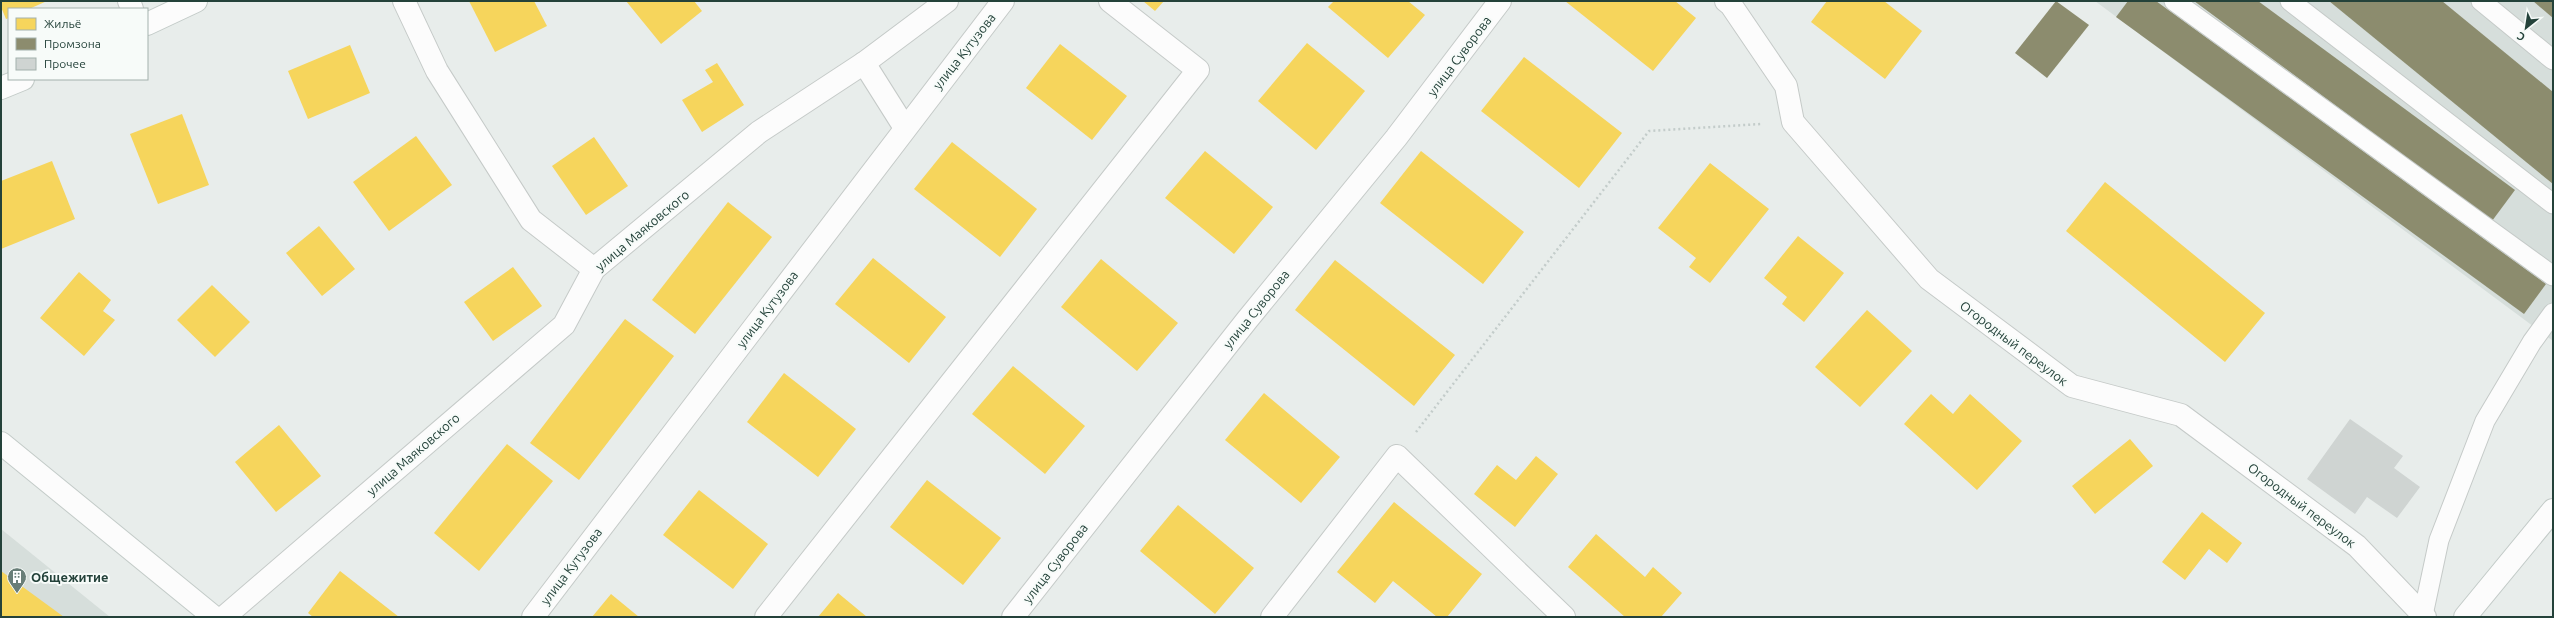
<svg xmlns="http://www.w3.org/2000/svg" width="2554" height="618" viewBox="0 0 2554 618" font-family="Ubuntu,sans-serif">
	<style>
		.built { fill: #d6dedb }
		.homes { fill: #f6d55c }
		.industry { fill: #8c8c6e }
		.building { fill: #cfd4d2 }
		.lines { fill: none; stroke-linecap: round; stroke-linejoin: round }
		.lane-casing { stroke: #c5cac8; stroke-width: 21 }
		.street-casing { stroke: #c5cac8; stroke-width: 24 }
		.secondary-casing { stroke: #c3cbc8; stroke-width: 24 }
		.path { stroke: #c3ccca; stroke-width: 2.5; stroke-dasharray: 2 3; stroke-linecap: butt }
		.lane { stroke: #fcfcfc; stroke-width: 19 }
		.street { stroke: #fcfcfc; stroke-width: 22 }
		.secondary { stroke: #fcfcfc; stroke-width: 22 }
		.labels { text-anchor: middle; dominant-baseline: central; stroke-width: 4; stroke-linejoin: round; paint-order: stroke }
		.street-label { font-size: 13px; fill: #24423a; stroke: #f7fbf9 }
		.poi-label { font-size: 13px; font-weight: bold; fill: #24423a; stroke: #f7fbf9; text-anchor: start }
	</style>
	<rect width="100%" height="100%" fill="#e8edeb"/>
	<g class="built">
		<polygon points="2095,1 2553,1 2553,341 2339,182"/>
		<polygon points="1,529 110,617 1,617"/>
	</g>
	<g class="homes">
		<polygon points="1,1 47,1 29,9 9,9 9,18 6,19 1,7"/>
		<polygon points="469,1 534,1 547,26 495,52"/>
		<polygon points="626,1 694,1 702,11 661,44"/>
		<polygon points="1143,1 1164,1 1155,11"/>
		<polygon points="1334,1 1408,1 1425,15 1388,58 1328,7"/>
		<polygon points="1565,1 1675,1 1696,18 1653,71"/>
		<polygon points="1827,1 1884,1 1922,31 1885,79 1811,22"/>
		<polygon points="1307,43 1365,91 1316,150 1258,101"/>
		<polygon points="1060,44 1127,96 1092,140 1026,88"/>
		<polygon points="350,45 370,93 308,119 288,71"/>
		<polygon points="1524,57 1622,133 1579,188 1481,111"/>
		<polygon points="717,63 744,105 702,132 682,100 713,82 705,70"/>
		<polygon points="182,114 209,185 158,204 130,134"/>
		<polygon points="416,136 452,185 389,231 353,182"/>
		<polygon points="594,137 628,186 586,215 552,166"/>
		<polygon points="952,142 1037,209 1000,257 914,189"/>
		<polygon points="1205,151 1273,207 1234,254 1165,198"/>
		<polygon points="1421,151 1524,232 1483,284 1380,203"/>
		<polygon points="52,161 75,219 1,249 1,181"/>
		<polygon points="1710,163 1769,209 1710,283 1689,267 1696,258 1658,228"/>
		<polygon points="2105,182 2265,313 2225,362 2066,231"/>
		<polygon points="728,202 772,237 695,334 652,300"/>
		<polygon points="319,226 355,269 322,296 286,253"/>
		<polygon points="1798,236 1844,273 1804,322 1782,304 1787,297 1764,278"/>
		<polygon points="873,258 946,317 909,363 835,304"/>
		<polygon points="1101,259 1178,323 1137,371 1061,307"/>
		<polygon points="1335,260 1455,355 1414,406 1295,310"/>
		<polygon points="513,267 542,306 493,341 464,302"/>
		<polygon points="79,272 111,300 103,311 115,320 84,356 40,318"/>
		<polygon points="212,285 250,322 215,357 177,320"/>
		<polygon points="1867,310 1912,351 1860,407 1815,367"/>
		<polygon points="625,319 674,356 579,480 530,443"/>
		<polygon points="1013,366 1085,426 1045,474 972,414"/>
		<polygon points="784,373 856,429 818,477 747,422"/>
		<polygon points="1264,393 1340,457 1301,503 1225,440"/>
		<polygon points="1931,394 1953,414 1970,394 2022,441 1977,490 1904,424"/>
		<polygon points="279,425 321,476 276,512 235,462"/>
		<polygon points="2130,439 2153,466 2095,514 2072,486"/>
		<polygon points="507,444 553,481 479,571 434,533"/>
		<polygon points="1536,456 1558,474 1515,527 1474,494 1497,465 1516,480"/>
		<polygon points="927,480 1001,538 963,585 890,527"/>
		<polygon points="699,490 768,544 733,589 663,535"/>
		<polygon points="1394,502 1482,574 1447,617 1437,617 1393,581 1375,603 1337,572"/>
		<polygon points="1178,505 1254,568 1215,614 1140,551"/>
		<polygon points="2202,512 2242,543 2227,563 2209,549 2185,580 2162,562"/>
		<polygon points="1596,534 1645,577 1653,567 1682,593 1661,617 1625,617 1568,567"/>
		<polygon points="1,571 64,617 1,617"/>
		<polygon points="340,571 399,617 313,617 308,613"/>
		<polygon points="838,593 867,617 818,617"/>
		<polygon points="611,594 639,617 592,617"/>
	</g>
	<g class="industry">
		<polygon points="2056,1 2089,25 2047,78 2015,53"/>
		<polygon points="2128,1 2156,1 2546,284 2524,314 2116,17"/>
		<polygon points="2194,1 2258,1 2515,190 2492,221"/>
		<polygon points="2329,1 2442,1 2553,92 2553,184"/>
		<polygon points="2533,1 2553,1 2553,18"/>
	</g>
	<polygon class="building" points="2350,419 2403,456 2394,468 2420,487 2397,518 2367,497 2355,514 2307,479"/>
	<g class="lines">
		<defs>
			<g id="lane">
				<polyline points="2174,1 2553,276"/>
				<polyline points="2290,1 2553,204"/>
				<polyline points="2481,1 2553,60"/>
				<polyline points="2423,615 2439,540 2485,421 2532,342 2553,313"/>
			</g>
			<g id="street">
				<polyline points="129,1 132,9"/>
				<polyline points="404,1 437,71 531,220 594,269"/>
				<polyline points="1726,1 1731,5 1786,86 1793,122 1929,279 2072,386 2181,415 2357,546 2425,617"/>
				<polyline points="864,63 905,128"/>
				<polyline points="224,617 564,325 594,269 759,132 864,63 947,1"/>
				<polyline points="533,617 1003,1"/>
				<polyline points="766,617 1198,70 1110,1"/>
				<polyline points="1013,617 1247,320 1396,138 1500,1"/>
				<polyline points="1272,617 1397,456 1564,617"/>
			</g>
			<g id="secondary">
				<polyline points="147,24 196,1"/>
				<polyline points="1,88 23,79"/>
				<polyline points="1,443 214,617"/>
				<polyline points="2465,617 2553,510"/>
			</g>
		</defs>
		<use href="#lane" class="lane-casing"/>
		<use href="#street" class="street-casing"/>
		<use href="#secondary" class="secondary-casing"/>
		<polyline class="path" points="1416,432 1649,131 1761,124"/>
		<use href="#lane" class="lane"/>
		<use href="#street" class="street"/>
		<use href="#secondary" class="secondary"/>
	</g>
	<defs>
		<symbol id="building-pin" viewBox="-11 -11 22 30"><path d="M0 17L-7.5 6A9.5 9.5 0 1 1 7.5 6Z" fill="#697e78" stroke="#f7fbf9"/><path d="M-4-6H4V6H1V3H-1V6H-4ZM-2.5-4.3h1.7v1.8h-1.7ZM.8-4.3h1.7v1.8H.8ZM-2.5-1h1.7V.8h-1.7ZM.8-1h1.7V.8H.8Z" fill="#fff"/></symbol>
	</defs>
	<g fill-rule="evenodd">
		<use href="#building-pin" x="6" y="566" width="22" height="30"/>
	</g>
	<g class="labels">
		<g class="street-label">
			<text transform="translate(964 51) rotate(-52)">улица Кутузова</text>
			<text transform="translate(1459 56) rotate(-53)">улица Суворова</text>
			<text transform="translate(642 230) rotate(-40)">улица Маяковского</text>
			<text transform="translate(767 309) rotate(-53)">улица Кутузова</text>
			<text transform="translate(1256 309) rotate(-51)">улица Суворова</text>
			<text transform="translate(2014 343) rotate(37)">Огородный переулок</text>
			<text transform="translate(413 454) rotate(-41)">улица Маяковского</text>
			<text transform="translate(2302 505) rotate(37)">Огородный переулок</text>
			<text transform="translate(1055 563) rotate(-52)">улица Суворова</text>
			<text transform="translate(571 566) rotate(-53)">улица Кутузова</text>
		</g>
		<g class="poi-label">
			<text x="31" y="577">Общежитие</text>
		</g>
	</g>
	<rect width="2554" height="618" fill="none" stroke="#24423a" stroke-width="4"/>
	<rect x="8" y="8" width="140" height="72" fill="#f7fbf9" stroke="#a3b1ad"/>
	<rect x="16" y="18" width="20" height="12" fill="#f6d55c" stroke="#a3b1ad"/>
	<text x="44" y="28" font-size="12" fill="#24423a">Жильё</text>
	<rect x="16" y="38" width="20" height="12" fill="#8c8c6e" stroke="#a3b1ad"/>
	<text x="44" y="48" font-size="12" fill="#24423a">Промзона</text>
	<rect x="16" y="58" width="20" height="12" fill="#cfd4d2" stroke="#a3b1ad"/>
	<text x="44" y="68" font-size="12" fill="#24423a">Прочее</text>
	<g transform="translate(2526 28) rotate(210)" stroke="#f7fbf9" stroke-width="3" paint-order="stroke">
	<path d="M0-3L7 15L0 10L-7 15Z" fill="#24423a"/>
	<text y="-6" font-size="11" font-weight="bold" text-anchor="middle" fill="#24423a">С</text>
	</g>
</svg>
